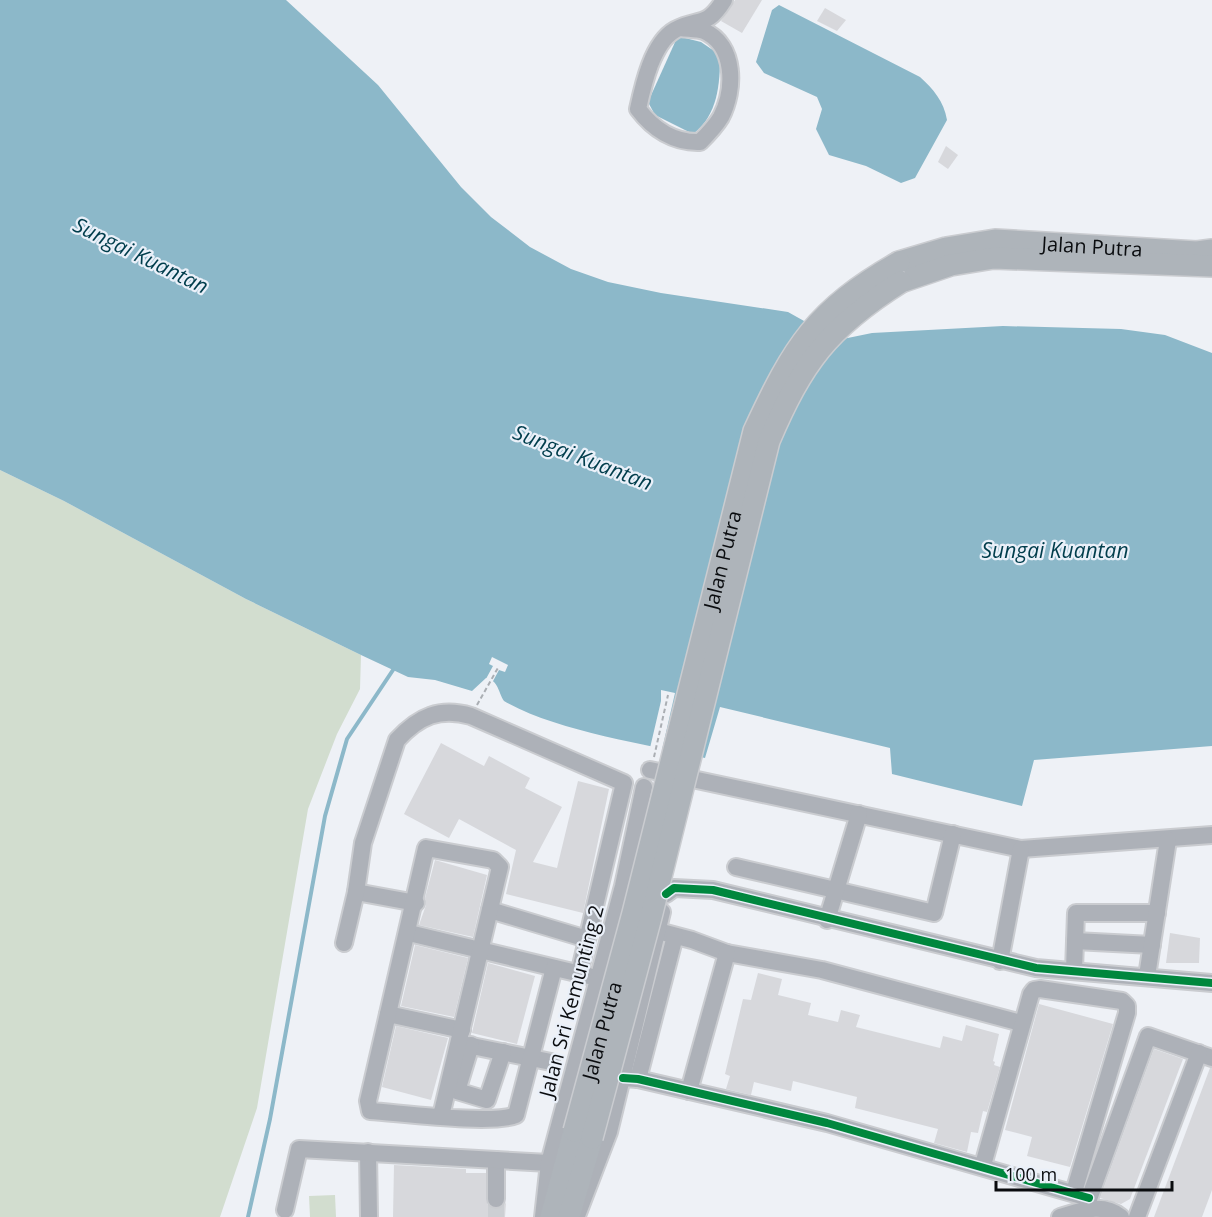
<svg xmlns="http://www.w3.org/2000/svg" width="1212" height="1217" viewBox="0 0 1212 1217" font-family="'Open Sans',sans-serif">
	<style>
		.green { fill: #d2ddcf }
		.water { fill: #8cb8c9 }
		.pier { fill: #eef1f6 }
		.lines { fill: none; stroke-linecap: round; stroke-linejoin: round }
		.stream { stroke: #8cb8c9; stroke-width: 4 }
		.building { fill: #d7d8dc }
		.minor-tunnel { stroke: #cccfd3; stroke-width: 16; stroke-dasharray: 16 8; stroke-linecap: butt }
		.minor-casing { stroke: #caccd0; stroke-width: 20 }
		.major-casing { stroke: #caccd0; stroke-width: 24 }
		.path { stroke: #aaaeb3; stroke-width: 2; stroke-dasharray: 4.5 3; stroke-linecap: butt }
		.minor { stroke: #adb1b8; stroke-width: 16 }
		.major { stroke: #aeb4ba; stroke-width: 21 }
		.major-bridge-casing { stroke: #caccd0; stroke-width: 24; stroke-linecap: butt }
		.major-bridge { stroke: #aeb4ba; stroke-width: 21 }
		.cycleway-casing { stroke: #eaf0f9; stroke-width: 11 }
		.cycleway { stroke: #00873e; stroke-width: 8 }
		.labels { text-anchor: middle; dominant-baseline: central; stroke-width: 4.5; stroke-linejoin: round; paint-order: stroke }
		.street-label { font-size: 20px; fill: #0a0c0f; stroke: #eaf0f9 }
		.water-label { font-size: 21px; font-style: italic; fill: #003d4c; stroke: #eaf0f9 }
	</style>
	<rect width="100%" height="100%" fill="#eef1f6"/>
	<g class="green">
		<polygon points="0,470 64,501 246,599 361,655 360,689 337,734 308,809 257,1108 220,1217 0,1217"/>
		<polygon points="335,1195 336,1217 310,1217 309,1196"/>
	</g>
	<g class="water">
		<path d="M0,0H286L378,85L461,187L491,217L530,247L571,269L608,282L661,293L788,312L838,340L872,333L1003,326L1121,329L1165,335L1212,353V746L1034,760L1022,806L892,774L890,748L720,707L705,758C644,743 558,732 504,701C498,692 499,681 486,678L472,691L435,680L408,677L361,655L246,599L64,501L0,470Z"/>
		<path d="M779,5L920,77C933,89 944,101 947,120L915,178L901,183L866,166L829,155L816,129L822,109L817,97L764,73L756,62L772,10Z"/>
		<path d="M681,37L701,42L720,55C720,84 718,115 693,134L655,115L648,102L676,40Z"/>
	</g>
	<g class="pier">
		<polygon points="492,657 508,665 505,672 499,670 492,683 487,681 481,688 493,666 489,664"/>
		<polygon points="661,690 675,693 662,750 650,748 661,701"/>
	</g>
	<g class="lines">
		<polyline class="stream" points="248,1217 270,1119 325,816 347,739 393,670"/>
	</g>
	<g class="building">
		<polygon points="735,0 762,0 742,33 721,21"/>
		<polygon points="825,8 846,20 837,31 817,21"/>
		<polygon points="946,146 958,155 948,169 938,162"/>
		<polygon points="441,743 484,766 489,756 530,778 525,788 562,807 533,862 557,868 578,781 609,789 583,913 506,894 516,850 459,819 449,838 404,814"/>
		<polygon points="435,860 487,875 473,937 419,925 426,905 425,898"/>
		<polygon points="1170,933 1200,938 1199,963 1166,963"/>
		<polygon points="415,945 468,958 454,1017 401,1006"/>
		<polygon points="488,963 535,976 517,1044 472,1033"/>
		<polygon points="758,973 782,979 778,995 811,1003 808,1015 838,1022 841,1010 860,1015 856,1027 940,1048 943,1036 962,1041 966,1025 999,1034 993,1061 995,1062 994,1065 1000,1067 987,1112 983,1111 978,1133 971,1132 967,1152 934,1143 938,1129 855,1108 857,1097 793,1081 791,1091 754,1082 751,1095 726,1089 730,1076 725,1074 743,999 751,1000"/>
		<polygon points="1039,1004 1113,1024 1070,1167 1027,1156 1032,1137 1005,1130"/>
		<polygon points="396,1026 448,1038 431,1100 382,1087"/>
		<polygon points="1154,1049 1183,1059 1130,1199 1121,1204 1100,1198"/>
		<polygon points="1210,1068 1212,1068 1212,1190 1202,1217 1154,1217"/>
		<polygon points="394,1165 466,1169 466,1173 486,1173 487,1204 497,1209 506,1203 505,1217 393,1217"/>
	</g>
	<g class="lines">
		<polyline class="minor-tunnel" points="496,1217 496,1199"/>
		<defs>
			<g id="minor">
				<path d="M681,28C688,29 698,29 704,31C736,45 735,90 721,117C715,127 708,134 700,142C674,143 653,129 638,109C643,86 652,43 675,30C699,17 706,29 724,0"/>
				<polyline points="650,770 1021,849 1212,835"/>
				<polyline points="736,867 934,913 953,834"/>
				<polyline points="356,892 416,903"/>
				<polyline points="666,894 674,888 713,890 1036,968 1212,983"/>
				<polyline points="490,910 587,939"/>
				<polyline points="827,920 859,814"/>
				<polyline points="658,931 692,940 727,953 822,970 1021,1023"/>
				<polyline points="409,933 589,976"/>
				<polyline points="1075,941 1152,945"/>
				<path d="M344,943L356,892L363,843L397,740C419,716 440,707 471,716L624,783L579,974"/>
				<polyline points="1000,961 1021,849"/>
				<polyline points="1074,970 1076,913 1157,913"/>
				<polyline points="1147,976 1168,840"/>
				<polyline points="388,1014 462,1030"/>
				<polyline points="462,1044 551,1062"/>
				<polyline points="471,1045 457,1091 487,1100 503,1052"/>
				<polyline points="623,1078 638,1079 827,1123 1089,1198"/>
				<polyline points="638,1079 675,936"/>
				<polyline points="689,1091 727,953"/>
				<path d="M441,1116L500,867L493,860L426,848L368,1101L370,1111C401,1113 493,1125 516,1115L554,968"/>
				<polyline points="368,1152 369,1217"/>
				<polyline points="496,1160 496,1199"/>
				<polyline points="983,1165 1031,994 1034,990 1040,989 1122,1001 1127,1006 1127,1013 1074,1192"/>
				<polyline points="285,1210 299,1149 549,1163"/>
				<polyline points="1085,1210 1148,1036 1212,1058"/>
				<polyline points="578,1213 609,1132 662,912"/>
				<polyline points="543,1217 549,1163 623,886 644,787"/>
				<path d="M1060,1217C1081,1211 1102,1202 1121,1217"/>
				<polyline points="1137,1217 1199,1053"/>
			</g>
			<g id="major">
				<path id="s1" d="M899,262L946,248L995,240L1197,252L1212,250"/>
				<polyline points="901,282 951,265 994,258 1212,266"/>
				<polyline points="551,1217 574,1131"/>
				<polyline points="569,1217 592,1138"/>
			</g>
		</defs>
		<use href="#minor" class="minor-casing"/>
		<use href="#major" class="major-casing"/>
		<g class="path">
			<polyline points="477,705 499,666"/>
			<polyline points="654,757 668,695"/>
		</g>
		<use href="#minor" class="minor"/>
		<use href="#major" class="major"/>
		<defs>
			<g id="major-bridge">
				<path id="s2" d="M574,1131L633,913L754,431C794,345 815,310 899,262"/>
				<path d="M592,1138L651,917L769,441C803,362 828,328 901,282"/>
			</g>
		</defs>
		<use href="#major-bridge" class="major-bridge-casing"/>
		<use href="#major-bridge" class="major-bridge"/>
		<defs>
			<g id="cycleway">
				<polyline points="666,894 674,888 713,890 1036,968 1212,983"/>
				<polyline points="623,1078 638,1079 827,1123 1089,1198"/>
			</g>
		</defs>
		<use href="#cycleway" class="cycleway-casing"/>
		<use href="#cycleway" class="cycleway"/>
	</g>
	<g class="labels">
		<g class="street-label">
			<text stroke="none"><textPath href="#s1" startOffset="196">Jalan Putra</textPath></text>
			<text stroke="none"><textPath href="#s2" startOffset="590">Jalan Putra</textPath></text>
			<text transform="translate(571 1001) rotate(-75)">Jalan Sri Kemunting 2</text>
			<text stroke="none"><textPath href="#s2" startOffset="104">Jalan Putra</textPath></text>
		</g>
		<g class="water-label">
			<text transform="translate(141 255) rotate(26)">Sungai Kuantan</text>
			<text transform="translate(583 457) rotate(21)">Sungai Kuantan</text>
			<text x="1055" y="550">Sungai Kuantan</text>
		</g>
	</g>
	<path d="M996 1181v9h176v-9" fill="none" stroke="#0a0c0f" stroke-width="3"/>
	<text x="1005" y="1181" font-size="18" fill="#0a0c0f" stroke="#eaf0f9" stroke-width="4.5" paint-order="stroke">100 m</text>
</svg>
